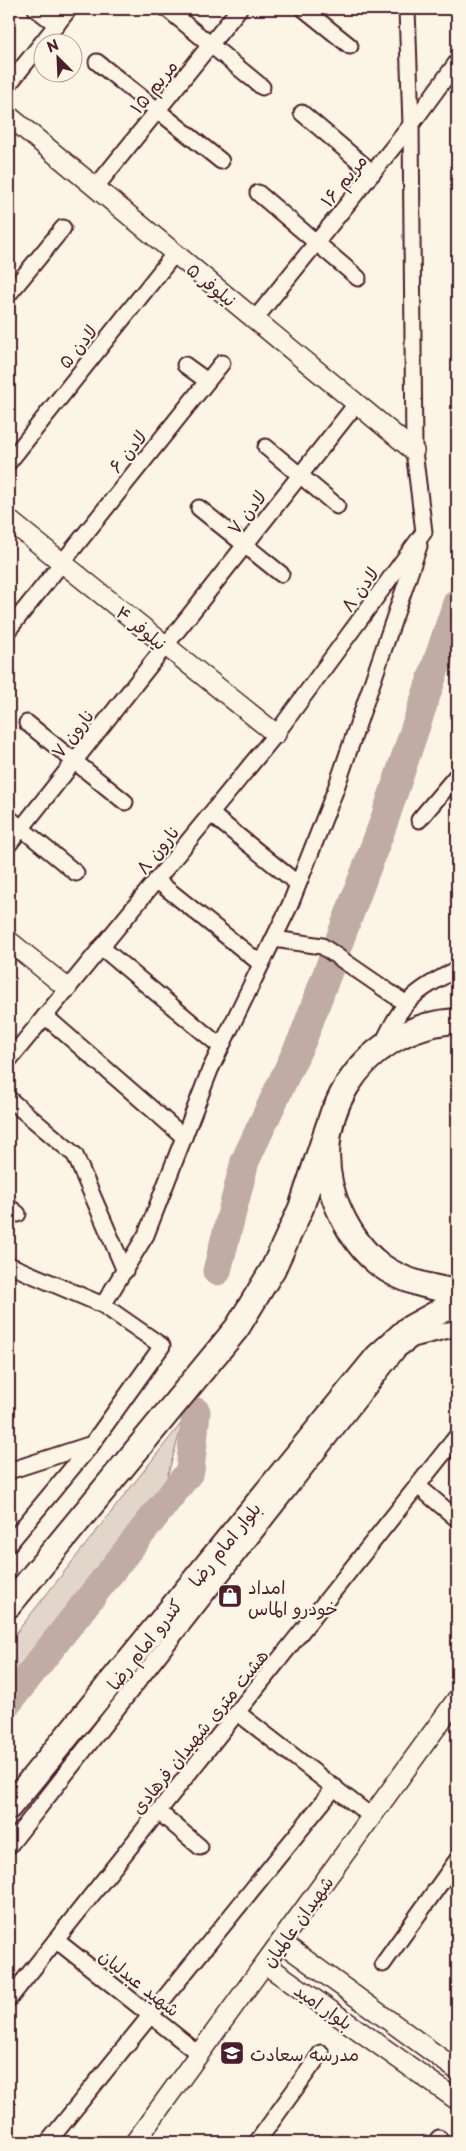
<svg xmlns="http://www.w3.org/2000/svg" width="466" height="2151" viewBox="0 0 466 2151" font-family="'Playpen Sans','Playpen Sans Arabic',sans-serif">
	<style>
		.green { fill: #e2d5ca; stroke: #967a7a }
		.lines { fill: none; stroke-linecap: round; stroke-linejoin: round }
		.river { stroke: #c0aca5; stroke-width: 29 }
		.minor-casing { stroke: #4a1f2b; stroke-width: 19 }
		.tertiary-casing { stroke: #4a1f2b; stroke-width: 22 }
		.primary-casing { stroke: #4a1f2b; stroke-width: 28 }
		.minor { stroke: #fcf5e5; stroke-width: 15 }
		.tertiary { stroke: #fcf5e5; stroke-width: 19 }
		.primary { stroke: #fcf5e5; stroke-width: 24 }
		.labels { text-anchor: middle; dominant-baseline: central; stroke-width: 4.5; stroke-linejoin: round; paint-order: stroke }
		.street-label { font-size: 18px; fill: #4a1f2b; stroke: #fcf5e5 }
		.poi-label { font-size: 18px; fill: #4a1f2b; stroke: #fcf5e5; text-anchor: start }
	</style>
	<rect width="100%" height="100%" fill="#fcf5e5"/>
	<filter id="ink" filterUnits="userSpaceOnUse"><feTurbulence type="fractalNoise" baseFrequency=".02" numOctaves="2"/><feDisplacementMap in="SourceGraphic" scale="10" xChannelSelector="R" yChannelSelector="G"/><feConvolveMatrix kernelMatrix="1 2 1 2 8 2 1 2 1" color-interpolation-filters="sRGB"/></filter>
	<g filter="url(#ink)">
		<polygon class="green" points="183,1421 161,1499 9,1681 9,1642"/>
		<g class="lines">
			<g class="river">
				<polyline points="217,1271 245,1161 303,1038 383,824 457,603"/>
				<polyline points="9,1701 190,1471 196,1412"/>
			</g>
			<defs>
				<g id="minor">
					<polyline points="36,9 57,25"/>
					<polyline points="167,9 262,87"/>
					<polyline points="304,9 350,46"/>
					<polyline points="97,62 221,161"/>
					<polyline points="9,84 69,9"/>
					<polyline points="302,113 373,173"/>
					<polyline points="95,188 239,9"/>
					<polyline points="258,193 358,278"/>
					<polyline points="9,294 63,228"/>
					<polyline points="255,319 411,125 457,62"/>
					<polyline points="185,365 207,381"/>
					<polyline points="266,447 337,506"/>
					<polyline points="9,462 175,253"/>
					<polyline points="199,508 281,574"/>
					<polyline points="9,629 222,363"/>
					<polyline points="27,723 125,802"/>
					<polyline points="211,814 298,884"/>
					<polyline points="9,818 76,873"/>
					<polyline points="419,820 457,775"/>
					<polyline points="9,844 357,403"/>
					<polyline points="156,880 261,964"/>
					<polyline points="274,939 322,946 405,1003"/>
					<polyline points="101,947 221,1047"/>
					<polyline points="45,1016 184,1137"/>
					<path d="M381,1047C404,999 411,994 457,969"/>
					<polyline points="9,1060 276,734 424,532 414,451 411,125 407,9"/>
					<polyline points="9,1099 75,1155 125,1271"/>
					<polyline points="9,1207 18,1214"/>
					<polyline points="9,1265 103,1305 162,1346 92,1444 9,1544"/>
					<polyline points="103,1305 146,1235 210,1070 290,905 335,791 419,546"/>
					<polyline points="9,1471 92,1444"/>
					<polyline points="418,1486 457,1519"/>
					<polyline points="238,1713 372,1817"/>
					<polyline points="159,1812 200,1847"/>
					<polyline points="9,1846 398,1350 413,1339 457,1328"/>
					<polyline points="56,1940 199,2054"/>
					<polyline points="383,1964 457,1860"/>
					<polyline points="9,1999 457,1436"/>
					<polyline points="48,2142 335,1787"/>
					<polyline points="257,2142 321,2053"/>
					<polyline points="436,2142 439,2138"/>
				</g>
				<g id="tertiary">
					<polyline points="9,116 414,451"/>
					<polyline points="9,520 276,734"/>
					<polyline points="9,941 67,988"/>
					<polyline points="281,1942 457,2070"/>
					<polyline points="265,1964 457,2100"/>
					<polyline points="135,2142 457,1699"/>
				</g>
				<g id="primary">
					<path d="M457,1021C360,1026 298,1126 341,1214C350,1233 363,1252 380,1265C403,1282 430,1287 457,1292"/>
					<polyline points="9,1605 237,1328 273,1269 301,1208 333,1112"/>
					<polyline points="9,1807 377,1357 408,1329 457,1302"/>
				</g>
			</defs>
			<use href="#minor" class="minor-casing"/>
			<use href="#tertiary" class="tertiary-casing"/>
			<use href="#primary" class="primary-casing"/>
			<use href="#minor" class="minor"/>
			<use href="#tertiary" class="tertiary"/>
			<use href="#primary" class="primary"/>
		</g>
	</g>
	<defs>
		<symbol id="shop-square" viewBox="-11 -11 22 22"><rect x="-9" y="-9" width="18" height="18" rx="4" fill="#4a1f2b" stroke="#fcf5e5"/><path d="M-5-2.5h2.3a2.7 3.5 0 0 1 5.4 0H5L5.5 6h-11ZM-1.5-2.5h3a1.5 2.3 0 0 0-3 0Z" fill="#fff"/></symbol>
		<symbol id="school-square" viewBox="-11 -11 22 22"><rect x="-9" y="-9" width="18" height="18" rx="4" fill="#4a1f2b" stroke="#fcf5e5"/><path d="M0-5L7-2L0 1L-7-2ZM-4 1L0 2.5L4 1V4Q0 6-4 4Z" fill="#fff"/></symbol>
	</defs>
	<g fill-rule="evenodd">
		<use href="#shop-square" x="216" y="1582" width="28" height="28"/>
		<use href="#school-square" x="218" y="2039" width="28" height="28"/>
	</g>
	<g class="labels">
		<g class="street-label">
			<text transform="translate(153 86) rotate(-51)">مریم ۱۵</text>
			<text transform="translate(343 180) rotate(-51)">مریم ۱۶</text>
			<text transform="translate(212 284) rotate(39)">نیلوفر ۵</text>
			<text transform="translate(77 346) rotate(-51)">لادن ۵</text>
			<text transform="translate(127 451) rotate(-51)">لادن ۶</text>
			<text transform="translate(246 512) rotate(-52)">لادن ۷</text>
			<text transform="translate(359 589) rotate(-54)">لادن ۸</text>
			<text transform="translate(142 627) rotate(39)">نیلوفر ۴</text>
			<text transform="translate(72 733) rotate(-52)">نارون ۷</text>
			<text transform="translate(157 849) rotate(-51)">نارون ۸</text>
			<text transform="translate(224 1544) rotate(-51)">بلوار امام رضا</text>
			<text transform="translate(144 1644) rotate(-52)">کندرو امام رضا</text>
			<text transform="translate(199 1731) rotate(-51)">هشت متری شهیدان فرهادی</text>
			<text transform="translate(297 1921) rotate(-54)">شهیدان عالمیان</text>
			<text transform="translate(140 1982) rotate(38)">شهید عبدلیان</text>
			<text transform="translate(324 2006) rotate(35)">بلوار امید</text>
		</g>
		<g class="poi-label">
			<text x="248" y="1586">امداد<tspan x="248" dy="21">خودرو الماس</tspan></text>
			<text x="250" y="2053">مدرسه سعادت</text>
		</g>
	</g>
	<rect width="466" height="2151" fill="none" stroke="#fcf5e5" stroke-width="30"/>
	<rect x="15" y="15" width="436" height="2121" fill="none" stroke="#4a1f2b" stroke-width="2" filter="url(#ink)"/>
	<g transform="translate(58 58) rotate(336)"><circle r="24" fill="#fcf5e5" stroke="#b59f9b"/>
	<path d="M0-4L9 19L0 12L-9 19Z" fill="#4a1f2b"/>
	<text y="-8" font-size="14" font-weight="bold" text-anchor="middle" fill="#4a1f2b">N</text>
	</g>
</svg>
